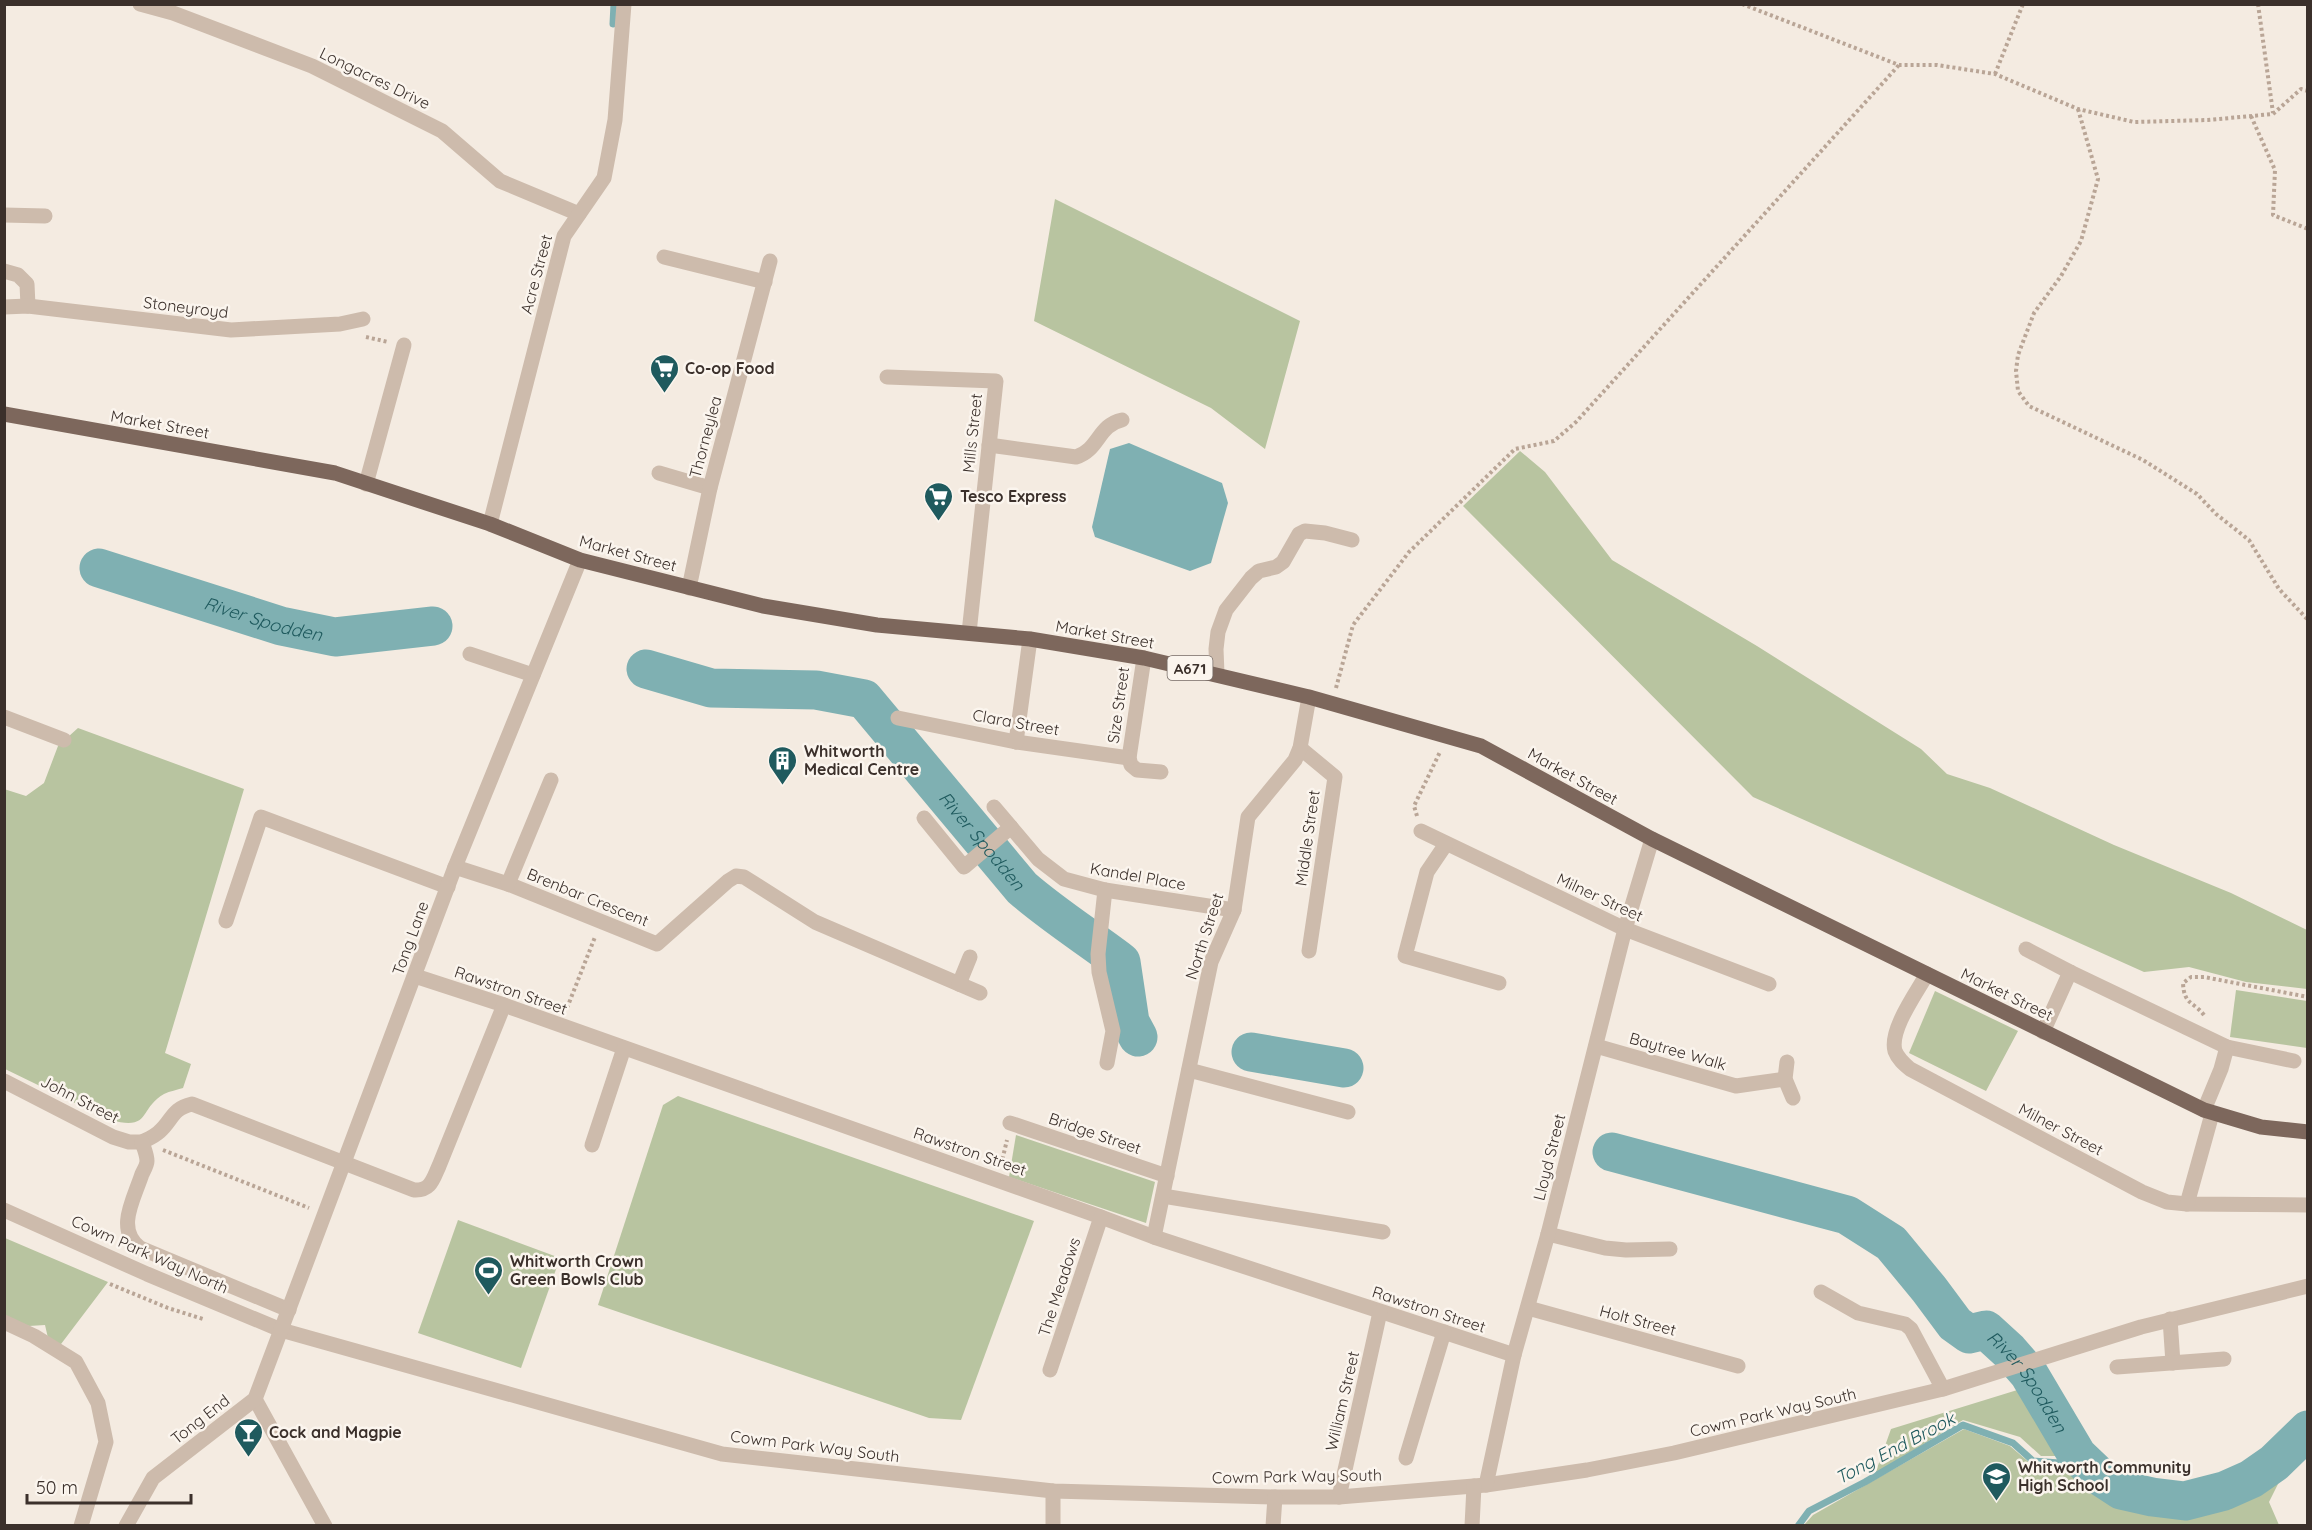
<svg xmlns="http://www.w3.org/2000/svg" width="2312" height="1530" viewBox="0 0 2312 1530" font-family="Quicksand,sans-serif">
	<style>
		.green { fill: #b8c4a0 }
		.water { fill: #7fb0b2 }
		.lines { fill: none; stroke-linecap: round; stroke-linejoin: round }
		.stream { stroke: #7fb0b2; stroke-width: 7 }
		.river { stroke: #7fb0b2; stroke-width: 39 }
		.path { stroke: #b9a596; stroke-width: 4; stroke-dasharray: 3 3; stroke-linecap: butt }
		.minor { stroke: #cdbbac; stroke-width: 15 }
		.major { stroke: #7d675c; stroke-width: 15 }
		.labels { text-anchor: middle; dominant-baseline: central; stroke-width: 5; stroke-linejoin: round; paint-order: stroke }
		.shield { fill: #fbf5ee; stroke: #756b66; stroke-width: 1.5 }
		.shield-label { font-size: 15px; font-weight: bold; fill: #3b302b }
		.street-label { font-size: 16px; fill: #3b302b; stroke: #fbf5ee }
		.poi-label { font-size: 16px; font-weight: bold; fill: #3b302b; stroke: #fbf5ee; text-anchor: start }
		.water-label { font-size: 18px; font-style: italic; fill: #1f5a5e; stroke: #fbf5ee }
	</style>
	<rect width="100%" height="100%" fill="#f4ebe1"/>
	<g class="green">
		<polygon points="1055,199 1300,321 1265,449 1211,408 1034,321"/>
		<polygon points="1520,451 1545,472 1612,560 1757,646 1921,749 1947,774 1990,788 2114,845 2231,893 2307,930 2307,989 2246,982 2189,967 2144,972 1753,797 1463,506"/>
		<path d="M78,728L244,789L165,1053L191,1064L183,1088C177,1090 170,1091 164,1094C138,1109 152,1131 110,1120L5,1069L4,789L26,796L44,783L58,746Z"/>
		<polygon points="2236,990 2307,1001 2307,1048 2230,1037"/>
		<polygon points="1935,991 2018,1031 1986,1091 1909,1053"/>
		<polygon points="678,1096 1034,1221 961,1420 929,1418 598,1305 663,1105"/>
		<polygon points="1016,1135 1155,1182 1146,1223 1009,1177"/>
		<polygon points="458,1220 560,1258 521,1368 418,1333"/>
		<polygon points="5,1238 108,1282 58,1348 48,1338 45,1325 29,1326 5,1320"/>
		<polygon points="2027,1387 2063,1446 2065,1456 2041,1456 2020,1437 1963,1420 1875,1474 1891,1429"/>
		<polygon points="1964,1429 2010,1446 2031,1464 2059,1467 2073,1462 2114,1494 2184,1510 2218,1504 2285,1470 2269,1502 2279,1525 1804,1525 1813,1515"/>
	</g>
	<polygon class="water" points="1129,443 1222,483 1228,503 1211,563 1190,571 1095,537 1092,527 1110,449"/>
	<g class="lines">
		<g class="stream">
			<polyline points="613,24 614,4"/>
			<polyline points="1798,1526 1809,1511 1865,1482 1963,1425 2013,1443 2033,1461 2059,1463 2077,1455"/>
		</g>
		<g class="river">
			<path id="s1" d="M99,568L281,626L335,637L433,626"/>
			<path id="s2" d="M646,669L711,688L816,690L864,699L1022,888C1053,915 1088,937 1121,962L1130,1022L1138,1037"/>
			<polyline points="1251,1052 1344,1068"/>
			<path id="s3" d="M1612,1152L1847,1215L1891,1243L1929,1289L1955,1324L1969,1334L1986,1330L2009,1351L2029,1374L2077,1455L2098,1475L2121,1490L2152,1497L2185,1501L2224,1491L2251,1479L2274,1463L2308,1430"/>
		</g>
		<g class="path">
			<polyline points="1742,4 1899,65 1937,65 1995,74 2078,109 2134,122 2208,120 2273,114 2301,89 2308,91"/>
			<polyline points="2258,4 2273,113"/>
			<polyline points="1995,74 2023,4"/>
			<polyline points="2078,109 2098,179 2081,241 2061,276 2034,313 2018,355 2016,371 2018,391 2029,406 2143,460 2197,494 2216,514 2249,540 2279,589 2308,620"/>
			<polyline points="2251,116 2275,170 2273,215 2308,229"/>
			<polyline points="366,337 388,342"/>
			<polyline points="1336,688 1353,625 1409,552 1515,449 1554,441 1576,422 1899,65"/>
			<polyline points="1417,816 1414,806 1440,752"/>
			<polyline points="567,1008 595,937"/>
			<path d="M2204,1015C2193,1001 2184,1005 2183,983L2191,977H2204L2308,997"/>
			<polyline points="163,1150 309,1208"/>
			<polyline points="1001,1165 1007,1140"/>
			<polyline points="110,1284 168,1308 203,1319"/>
		</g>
		<g class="minor">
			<polyline points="140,4 173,13 312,66 442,131 500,181 579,214"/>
			<polyline points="4,215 45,216"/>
			<polyline points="664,257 765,282"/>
			<polyline points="4,271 18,275 27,284 28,306"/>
			<polyline points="4,307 28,306 231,330 340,324 363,319"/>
			<polyline points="887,377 996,381 969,633"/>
			<path d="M989,445L1076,457C1099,450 1098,425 1122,420"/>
			<polyline points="659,473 710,488"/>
			<polyline points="366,484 404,345"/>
			<polyline points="490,524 564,236 604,178 615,120 624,4"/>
			<polyline points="689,588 710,488 770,261"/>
			<polyline points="470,654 533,675"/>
			<polyline points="1144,658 1129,758 1131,765 1137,770 1161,772"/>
			<polyline points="1217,674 1216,649 1218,632 1226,610 1251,578 1259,571 1276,567 1283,562 1299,534 1305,531 1325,533 1352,540"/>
			<polyline points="4,717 64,740"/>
			<polyline points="898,718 1016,742 1129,758"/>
			<polyline points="1016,742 1030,639"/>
			<polyline points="1300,748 1335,777 1309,951"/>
			<polyline points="994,807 1038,859 1064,879 1105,890 1234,910"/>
			<polyline points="924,818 964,867 1011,827"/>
			<polyline points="1421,831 1625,929 1769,984"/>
			<polyline points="1446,844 1427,872 1405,956 1499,983"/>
			<polyline points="455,867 508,884 657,944 728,881 736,876 744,877 815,922 980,993"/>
			<polyline points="508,884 551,780"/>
			<polyline points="1105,890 1098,954 1099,972 1113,1031 1107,1063"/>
			<polyline points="226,921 261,817 448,887"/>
			<polyline points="2026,949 2070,972"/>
			<path d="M1927,974C1917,992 1889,1030 1895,1051C1898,1059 1904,1064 1910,1069L2142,1192L2167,1202L2187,1204L2308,1205"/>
			<polyline points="415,976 504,1005 1101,1217 1154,1237 1514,1355"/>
			<polyline points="959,984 970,957"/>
			<polyline points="2043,1032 2070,972 2227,1047 2294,1061"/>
			<polyline points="1596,1046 1736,1086 1785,1079"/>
			<polyline points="1787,1062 1785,1079 1793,1098"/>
			<polyline points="1189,1070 1348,1112"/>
			<polyline points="4,1081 113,1137 129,1142 142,1142"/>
			<polyline points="2204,1110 2221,1069 2227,1047"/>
			<polyline points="1010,1123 1167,1176"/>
			<path d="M142,1142C148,1139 155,1136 159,1132C173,1120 171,1109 192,1104L414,1190C431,1191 433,1179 439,1166L504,1005"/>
			<path d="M142,1142C144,1148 147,1155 147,1161C147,1165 144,1170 142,1174C134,1199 115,1229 140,1248L289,1310"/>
			<polyline points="592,1145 624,1048"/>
			<polyline points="1163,1196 1383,1232"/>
			<polyline points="2187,1204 2212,1114"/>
			<polyline points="4,1210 147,1274 281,1330 722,1454 1053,1491 1275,1497 1339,1497 1486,1485 1587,1470 1674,1453 1943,1389 2141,1327 2308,1286"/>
			<polyline points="1548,1234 1605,1248 1626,1250 1670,1249"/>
			<polyline points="1154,1237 1211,962 1234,910 1248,817 1295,760 1300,748 1309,697"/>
			<polyline points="1821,1292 1858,1313 1905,1324 1911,1329 1943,1389"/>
			<polyline points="1528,1308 1738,1366"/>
			<polyline points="2170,1319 2173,1363"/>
			<polyline points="4,1322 34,1336 76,1362 98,1403 106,1442 81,1526"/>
			<polyline points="2117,1367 2224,1359"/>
			<polyline points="1050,1370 1101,1217"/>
			<polyline points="255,1399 325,1526"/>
			<polyline points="1406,1458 1444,1332"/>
			<polyline points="1486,1485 1514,1355 1548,1234 1625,929 1652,839"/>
			<polyline points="1053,1491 1053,1526"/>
			<polyline points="1339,1497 1380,1312"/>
			<polyline points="126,1526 153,1478 255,1399 455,867 580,560"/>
			<polyline points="1273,1526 1275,1497"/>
			<polyline points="1472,1526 1474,1486"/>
		</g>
		<polyline class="major" points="4,414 335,473 490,524 580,560 763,606 877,625 1030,639 1144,658 1309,697 1481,746 1652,839 2204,1110 2261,1127 2308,1132"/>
	</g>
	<defs>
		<symbol id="supermarket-pin" viewBox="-11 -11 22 30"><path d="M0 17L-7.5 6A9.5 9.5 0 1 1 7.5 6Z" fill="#1f5a5e" stroke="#fbf5ee"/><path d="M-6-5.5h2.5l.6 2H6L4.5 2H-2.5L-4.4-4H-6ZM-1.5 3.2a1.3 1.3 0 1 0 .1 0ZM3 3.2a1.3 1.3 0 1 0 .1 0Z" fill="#fff"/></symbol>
		<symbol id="building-pin" viewBox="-11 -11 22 30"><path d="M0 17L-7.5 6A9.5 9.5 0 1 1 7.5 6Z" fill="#1f5a5e" stroke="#fbf5ee"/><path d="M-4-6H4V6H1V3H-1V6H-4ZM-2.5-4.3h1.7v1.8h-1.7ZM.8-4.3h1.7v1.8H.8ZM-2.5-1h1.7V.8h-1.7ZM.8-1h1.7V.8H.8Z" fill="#fff"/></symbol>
		<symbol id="stadium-pin" viewBox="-11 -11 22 30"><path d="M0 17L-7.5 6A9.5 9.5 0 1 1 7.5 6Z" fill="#1f5a5e" stroke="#fbf5ee"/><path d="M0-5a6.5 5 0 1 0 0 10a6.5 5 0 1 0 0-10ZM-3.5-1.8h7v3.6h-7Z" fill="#fff"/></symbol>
		<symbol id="bar-pin" viewBox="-11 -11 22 30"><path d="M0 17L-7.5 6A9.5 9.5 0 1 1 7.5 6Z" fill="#1f5a5e" stroke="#fbf5ee"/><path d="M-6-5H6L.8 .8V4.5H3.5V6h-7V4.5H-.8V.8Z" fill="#fff"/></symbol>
		<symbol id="school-pin" viewBox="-11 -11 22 30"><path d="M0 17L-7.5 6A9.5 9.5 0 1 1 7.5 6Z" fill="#1f5a5e" stroke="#fbf5ee"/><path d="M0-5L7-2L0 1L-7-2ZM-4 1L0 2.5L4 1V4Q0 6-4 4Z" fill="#fff"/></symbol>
	</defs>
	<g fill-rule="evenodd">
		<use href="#supermarket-pin" x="648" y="352" width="33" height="45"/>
		<use href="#supermarket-pin" x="922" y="480" width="33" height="45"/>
		<use href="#building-pin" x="766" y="744" width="33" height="45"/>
		<use href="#stadium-pin" x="472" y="1254" width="33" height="45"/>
		<use href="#bar-pin" x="232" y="1416" width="33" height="45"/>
		<use href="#school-pin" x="1980" y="1460" width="33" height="45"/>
	</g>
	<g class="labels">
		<rect class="shield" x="1167.5" y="656" width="45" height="24" rx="4.5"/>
		<g class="shield-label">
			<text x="1190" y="668">A671</text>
		</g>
		<g class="street-label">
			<text transform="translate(375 78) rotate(26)">Longacres Drive</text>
			<text transform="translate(536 274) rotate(-75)">Acre Street</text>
			<text transform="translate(186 307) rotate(7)">Stoneyroyd</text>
			<text transform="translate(160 424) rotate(10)">Market Street</text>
			<text transform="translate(972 433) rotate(-84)">Mills Street</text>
			<text transform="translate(705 437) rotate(-75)">Thorneylea</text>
			<text transform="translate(628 553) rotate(15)">Market Street</text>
			<text transform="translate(1105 634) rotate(10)">Market Street</text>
			<text transform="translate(1118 705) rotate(-82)">Size Street</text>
			<text transform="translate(1016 722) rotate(10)">Clara Street</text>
			<text transform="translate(1573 776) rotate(29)">Market Street</text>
			<text transform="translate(1307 838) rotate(-82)">Middle Street</text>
			<text transform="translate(1138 876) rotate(10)">Kandel Place</text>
			<text transform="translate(588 897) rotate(22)">Brenbar Crescent</text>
			<text transform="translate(1600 897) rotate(25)">Milner Street</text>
			<text transform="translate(1204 936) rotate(-72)">North Street</text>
			<text transform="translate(410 938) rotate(-70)">Tong Lane</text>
			<text transform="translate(511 990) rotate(19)">Rawstron Street</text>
			<text transform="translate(2007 994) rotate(26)">Market Street</text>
			<text transform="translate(1678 1051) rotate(16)">Baytree Walk</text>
			<text transform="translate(80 1099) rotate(27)">John Street</text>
			<text transform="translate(2061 1129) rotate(28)">Milner Street</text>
			<text transform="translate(1095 1133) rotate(19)">Bridge Street</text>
			<text transform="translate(970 1151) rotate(19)">Rawstron Street</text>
			<text transform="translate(1549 1157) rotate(-76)">Lloyd Street</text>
			<text transform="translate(150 1254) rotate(24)">Cowm Park Way North</text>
			<text transform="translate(1059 1287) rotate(-72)">The Meadows</text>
			<text transform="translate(1429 1309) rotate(18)">Rawstron Street</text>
			<text transform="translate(1638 1320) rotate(15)">Holt Street</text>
			<text transform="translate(1342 1401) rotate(-77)">William Street</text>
			<text transform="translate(1773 1412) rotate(-13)">Cowm Park Way South</text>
			<text transform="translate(200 1419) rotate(-38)">Tong End</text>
			<text transform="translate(815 1446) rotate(7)">Cowm Park Way South</text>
			<text transform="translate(1297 1476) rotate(-1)">Cowm Park Way South</text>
		</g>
		<g class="poi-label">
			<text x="685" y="368">Co-op Food</text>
			<text x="960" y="496">Tesco Express</text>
			<text x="804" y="751">Whitworth<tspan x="804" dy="18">Medical Centre</tspan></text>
			<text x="510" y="1261">Whitworth Crown<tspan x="510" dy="18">Green Bowls Club</tspan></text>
			<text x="269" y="1432">Cock and Magpie</text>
			<text x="2018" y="1467">Whitworth Community<tspan x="2018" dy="18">High School</tspan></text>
		</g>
		<g class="water-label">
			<text stroke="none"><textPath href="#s1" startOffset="172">River Spodden</textPath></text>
			<text stroke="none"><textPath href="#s2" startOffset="406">River Spodden</textPath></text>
			<text stroke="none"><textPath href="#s3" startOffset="500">River Spodden</textPath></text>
			<text transform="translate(1895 1448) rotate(-28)">Tong End Brook</text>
		</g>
	</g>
	<rect width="2312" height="1530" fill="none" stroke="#3b302b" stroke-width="12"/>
	<path d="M27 1494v9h164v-9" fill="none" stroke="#3b302b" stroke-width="3"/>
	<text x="36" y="1494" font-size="18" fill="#3b302b" stroke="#fbf5ee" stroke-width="4.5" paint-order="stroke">50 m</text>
</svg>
